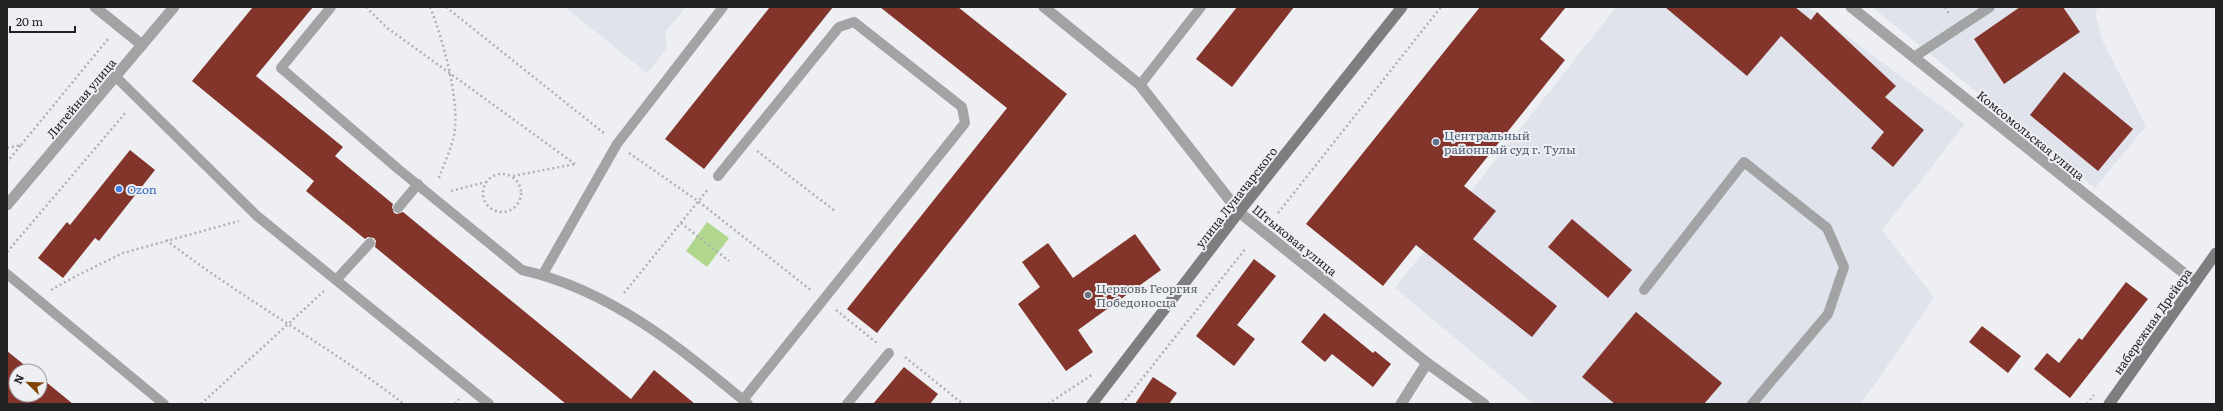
<svg xmlns="http://www.w3.org/2000/svg" width="2223" height="411" viewBox="0 0 2223 411" font-family="Literata,serif">
	<style>
		.built { fill: #e0e2ec }
		.green { fill: #b1d78e }
		.building { fill: #83342b }
		.lines { fill: none; stroke-linecap: round; stroke-linejoin: round }
		.path { stroke: #b0b1b4; stroke-width: 2.5; stroke-dasharray: 2 3; stroke-linecap: butt }
		.service { stroke: #a2a3a4; stroke-width: 10 }
		.minor { stroke: #a2a3a4; stroke-width: 11 }
		.tertiary { stroke: #a2a3a4; stroke-width: 11 }
		.secondary { stroke: #7e7e80; stroke-width: 11 }
		.service-dot { fill: #5c6f8a; stroke: #eeeff2; stroke-width: 1.5 }
		.shop-dot { fill: #3f7fe0; stroke: #eeeff2; stroke-width: 1.5 }
		.worship-dot { fill: #6b7280; stroke: #eeeff2; stroke-width: 1.5 }
		.labels { text-anchor: middle; dominant-baseline: central; stroke-width: 4; stroke-linejoin: round; paint-order: stroke }
		.street-label { font-size: 12px; fill: #222224; stroke: #eeeff2 }
		.service-label { font-size: 12px; fill: #4e5e75; stroke: #eeeff2; text-anchor: start }
		.shop-label { font-size: 12px; fill: #366cbe; stroke: #eeeff2; text-anchor: start }
		.worship-label { font-size: 12px; fill: #5b616d; stroke: #eeeff2; text-anchor: start }
	</style>
	<rect width="100%" height="100%" fill="#eeeff2"/>
	<g class="built">
		<polygon points="565,7 686,7 665,32 667,48 647,73"/>
		<polygon points="1616,7 1808,7 1965,124 1882,230 1934,298 1861,404 1534,404 1395,288"/>
		<polygon points="1872,7 2099,7 2095,12 2102,40 2146,126 2095,188"/>
	</g>
	<polygon class="green" points="707,222 729,238 707,267 686,251"/>
	<g class="building">
		<polygon points="253,7 313,7 256,76 343,147 335,156 393,204 392,207 394,213 397,214 403,212 631,399 654,370 695,404 566,404 375,247 376,241 374,238 368,237 365,239 306,191 314,181 192,81"/>
		<polygon points="770,7 833,7 704,169 665,139"/>
		<polygon points="880,7 958,7 1067,94 877,333 847,309 1007,108"/>
		<polygon points="1237,7 1294,7 1232,87 1196,59"/>
		<polygon points="1480,7 1566,7 1540,39 1565,60 1464,186 1496,211 1473,239 1557,306 1532,337 1416,245 1383,286 1306,224"/>
		<polygon points="1665,7 1795,7 1811,20 1817,12 1896,86 1885,97 1924,130 1893,167 1871,148 1884,132 1781,36 1747,76"/>
		<polygon points="2020,7 2063,7 2080,32 2004,84 1974,39"/>
		<polygon points="2064,72 2133,129 2098,171 2030,115"/>
		<polygon points="130,150 155,170 99,241 95,238 63,278 38,258 67,222 70,225"/>
		<polygon points="1572,219 1632,270 1608,298 1548,247"/>
		<polygon points="1135,234 1161,270 1078,330 1093,352 1066,371 1018,304 1040,287 1022,262 1048,243 1073,278"/>
		<polygon points="1254,259 1276,276 1237,325 1255,339 1234,366 1196,336"/>
		<polygon points="2126,282 2148,299 2070,398 2034,369 2047,353 2059,363 2079,338 2082,340"/>
		<polygon points="1636,312 1722,383 1704,404 1615,404 1582,377"/>
		<polygon points="1324,313 1373,353 1375,351 1391,364 1373,387 1332,354 1325,362 1301,342"/>
		<polygon points="1982,326 2021,356 2008,373 1969,342"/>
		<polygon points="7,351 32,371 16,371 16,395 40,395 40,377 73,404 7,404"/>
		<polygon points="904,367 938,394 930,404 873,404"/>
		<polygon points="1153,377 1177,393 1169,404 1135,404"/>
	</g>
	<g class="lines">
		<g class="path">
			<polyline points="366,7 386,27 575,164"/>
			<path d="M430,7C443,39 462,106 453,140C449,153 443,167 438,180"/>
			<polyline points="446,7 605,134"/>
			<polyline points="1945,7 1950,15"/>
			<polyline points="21,145 108,39"/>
			<polyline points="7,148 21,145 7,162"/>
			<polyline points="757,151 835,211"/>
			<polyline points="629,153 698,201 812,291"/>
			<circle cx="502" cy="193" r="19"/>
			<polyline points="513,176 575,164"/>
			<polyline points="451,191 486,182"/>
			<polyline points="1278,213 1441,7"/>
			<polyline points="681,223 729,261"/>
			<path d="M166,240C242,299 328,345 404,404"/>
			<polyline points="7,252 127,111"/>
			<polyline points="51,290 78,275 123,253 239,221"/>
			<polyline points="624,293 709,188"/>
			<polyline points="836,310 877,343"/>
			<polyline points="905,357 963,404"/>
			<polyline points="201,404 324,291"/>
			<polyline points="455,404 459,399"/>
			<polyline points="1048,404 1093,374"/>
			<polyline points="1122,404 1246,248"/>
			<polyline points="2087,404 2094,395"/>
		</g>
		<g class="service">
			<path d="M331,7L281,68L397,168L522,270C611,290 679,347 748,404"/>
			<polyline points="1914,57 1990,7"/>
			<polyline points="116,77 257,216 489,404"/>
			<polyline points="1140,85 1201,7"/>
			<polyline points="718,176 839,27 854,22 962,107 965,123 743,400"/>
			<polyline points="398,208 418,184"/>
			<polyline points="7,274 164,404"/>
			<polyline points="543,274 617,144 723,7"/>
			<polyline points="336,280 370,243"/>
			<polyline points="1644,290 1744,162 1827,228 1844,267 1828,314 1752,404"/>
			<polyline points="847,404 889,353"/>
		</g>
		<g class="minor">
			<polyline points="95,7 142,45"/>
			<polyline points="1044,7 1140,85 1239,212 1427,363 1484,404"/>
			<polyline points="1851,7 2195,282"/>
			<polyline points="1401,404 1427,363"/>
		</g>
		<polyline class="tertiary" points="7,205 174,7"/>
		<g class="secondary">
			<polyline points="1092,404 1239,212 1402,7"/>
			<polyline points="2109,404 2216,253"/>
		</g>
	</g>
	<circle class="service-dot" cx="1436" cy="142" r="4"/>
	<circle class="shop-dot" cx="119" cy="189" r="4"/>
	<circle class="worship-dot" cx="1088" cy="295" r="4"/>
	<g class="labels">
		<g class="street-label">
			<text transform="translate(81 98) rotate(-50)">Литейная улица</text>
			<text transform="translate(2031 135) rotate(39)">Комсомольская улица</text>
			<text transform="translate(1236 197) rotate(-52)">улица Луначарского</text>
			<text transform="translate(1295 240) rotate(39)">Штыковая улица</text>
			<text transform="translate(2152 321) rotate(-55)">набережная Дрейера</text>
		</g>
		<g class="service-label">
			<text x="1444" y="135">Центральный<tspan x="1444" dy="14">районный суд г. Тулы</tspan></text>
		</g>
		<g class="shop-label">
			<text x="127" y="189">Ozon</text>
		</g>
		<g class="worship-label">
			<text x="1096" y="288">Церковь Георгия<tspan x="1096" dy="14">Победоносца</tspan></text>
		</g>
	</g>
	<rect width="2223" height="411" fill="none" stroke="#222224" stroke-width="16"/>
	<g transform="translate(28 383) rotate(293)"><circle r="19" fill="#eeeff2" stroke="#9c9da0"/>
	<path d="M0-3L7 15L0 10L-7 15Z" fill="#824307"/>
	<text y="-6" font-size="11" font-weight="bold" text-anchor="middle" fill="#222224">N</text>
	</g>
	<path d="M10 26v6h65v-6" fill="none" stroke="#222224" stroke-width="2"/>
	<text x="16" y="26" font-size="12" fill="#222224" stroke="#eeeff2" stroke-width="3" paint-order="stroke">20 m</text>
</svg>
